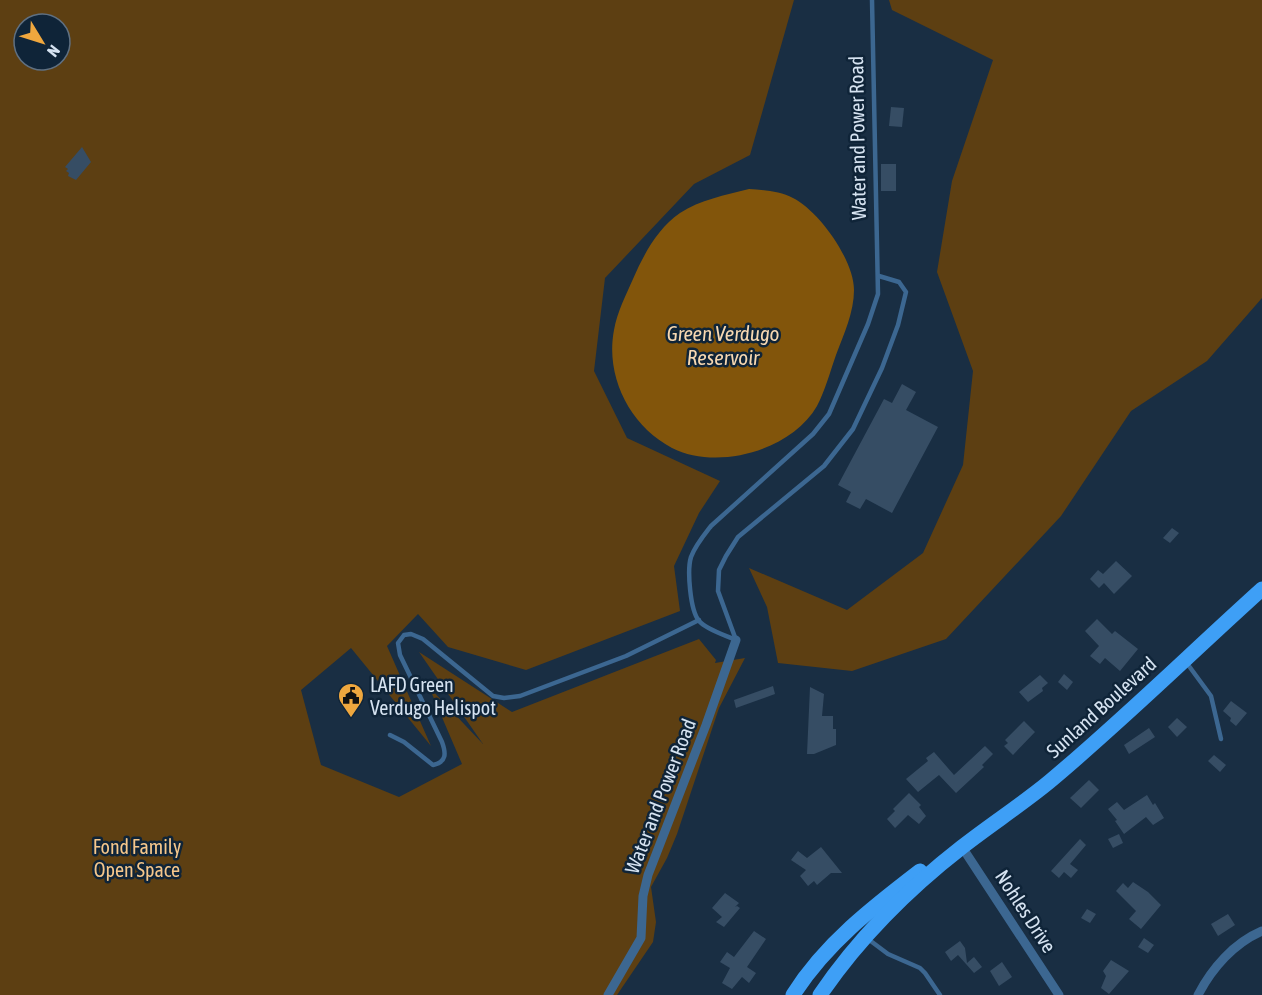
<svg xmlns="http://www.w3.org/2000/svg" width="1262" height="995" viewBox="0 0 1262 995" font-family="'Asap Condensed',sans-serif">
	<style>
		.green { fill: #5d3f12; fill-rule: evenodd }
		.water { fill: #82550b }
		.building { fill: #364d64 }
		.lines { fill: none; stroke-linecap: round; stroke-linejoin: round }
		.lane { stroke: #3c6791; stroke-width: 4.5 }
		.street { stroke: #3c6791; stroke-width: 9 }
		.primary { stroke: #3e9ff6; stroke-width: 15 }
		.labels { text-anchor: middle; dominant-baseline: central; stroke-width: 5; stroke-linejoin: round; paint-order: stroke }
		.street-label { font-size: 20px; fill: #d6e3f1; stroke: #0f2438 }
		.poi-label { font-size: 20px; fill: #d6e3f1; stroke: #0f2438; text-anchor: start }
		.park-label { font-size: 20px; fill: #f6c78b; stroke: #0f2438 }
		.water-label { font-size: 21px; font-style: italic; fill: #f7d8b1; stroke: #0f2438 }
	</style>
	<rect width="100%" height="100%" fill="#192e43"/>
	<g class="green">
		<path d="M0,0H794L750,155L694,184L605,278L594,371L627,438L720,481L699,513L674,566L680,611L526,670L448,647L418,614L387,646L431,746L351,648L301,690L321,765L399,797L462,764L429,687L483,744L419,652L512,712L699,639L716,660L715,663L745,658L719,708L677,834L667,858L651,887L656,922L653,942L617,995H0ZM24,24H60V60H24Z"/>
		<polygon points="889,0 1262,0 1262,298 1207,361 1131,411 1061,516 946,639 852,671 778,663 767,607 749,568 847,610 923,553 963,465 973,371 937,272 952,181 993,60 892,10"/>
	</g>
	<path class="water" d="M749,189C763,190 780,191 793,198C819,211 854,260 854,290C854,312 844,334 836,355C830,372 825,391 817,406C791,451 717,471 672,448C630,426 605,377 614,330C617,312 626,295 633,279C644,254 657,229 680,213C700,200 725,195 749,189Z"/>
	<g class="building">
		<polygon points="891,107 904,108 902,127 889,126"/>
		<polygon points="82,147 91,162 76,180 68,176 69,173 66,171 68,169 65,167"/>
		<rect x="881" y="164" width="15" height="27"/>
		<polygon points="902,384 916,392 906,410 938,427 892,513 866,499 860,509 846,502 851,492 838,485 884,399 892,403"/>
		<polygon points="1172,528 1179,533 1170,543 1163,538"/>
		<polygon points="1116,561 1132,576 1114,594 1104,583 1099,588 1090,579 1098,570 1103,574"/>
		<polygon points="1097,619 1112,634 1115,631 1138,649 1120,671 1105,658 1100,664 1090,656 1099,646 1085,631"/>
		<polygon points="1064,674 1073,682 1067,690 1058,682"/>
		<polygon points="1040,675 1048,683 1042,688 1043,691 1028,702 1019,692"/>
		<polygon points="773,686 775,694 736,708 734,700"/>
		<polygon points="810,687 824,694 822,716 833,716 833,729 836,729 836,745 814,754 807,754"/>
		<polygon points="1231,701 1247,713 1236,726 1230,721 1231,718 1223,711"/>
		<polygon points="1177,718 1187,727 1177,737 1168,727"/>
		<polygon points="1024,721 1035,732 1013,755 1004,746 1008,743 1005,740"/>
		<polygon points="1149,728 1155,737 1129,754 1124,745"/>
		<polygon points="985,746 993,754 982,765 984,767 956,793 939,775 918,792 906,779 928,761 926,758 934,752 954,775"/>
		<polygon points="1214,755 1226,765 1220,772 1208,761"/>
		<polygon points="1089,780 1099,790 1081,808 1070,798"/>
		<polygon points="909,793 921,805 919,807 926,816 919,824 908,815 895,828 887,819 895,811 893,809"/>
		<polygon points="1147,795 1153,805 1155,803 1164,818 1153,825 1146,817 1124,834 1115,821 1117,820 1108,809 1117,802 1124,810"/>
		<polygon points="1119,834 1123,843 1113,848 1108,839"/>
		<polygon points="1080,839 1086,845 1070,864 1078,870 1071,878 1064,872 1059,878 1051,871"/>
		<polygon points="821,847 842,873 831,873 817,885 814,881 808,886 800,876 806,870 791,860 798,851 807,858"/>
		<polygon points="1133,882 1148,892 1161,905 1141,929 1129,919 1136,911 1116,891 1123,883 1128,888"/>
		<polygon points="725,893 739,903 735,907 737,906 740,908 724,927 716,922 722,917 712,908"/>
		<polygon points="1087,909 1096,914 1090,923 1081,918"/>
		<polygon points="1228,914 1235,925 1218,936 1211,924"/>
		<polygon points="754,931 766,939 747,967 756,973 749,983 742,977 732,989 722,983 730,968 720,962 727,952 734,957"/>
		<polygon points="1144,938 1154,945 1148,953 1138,947"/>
		<polygon points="960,941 965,948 967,963 974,957 982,967 974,973 958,955 951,961 945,952"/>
		<polygon points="1111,960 1129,971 1109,994 1101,988 1106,976 1103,971"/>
		<polygon points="1002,962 1012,977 999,986 990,971"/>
	</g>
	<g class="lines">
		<g class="lane">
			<path d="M736,640C725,635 707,630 699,621C690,610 687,570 691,557C695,546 704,535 711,526L813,434L829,414L868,324L878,294L872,0"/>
			<polyline points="736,640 718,591 719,570 726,556 738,537 824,466 853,429 882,368 898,325 906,292 899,282 879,276"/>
			<polyline points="1186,662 1211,696 1221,739"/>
			<path d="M390,735L404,742L433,765C447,762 446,753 442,742L400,655L398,643L404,635L411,634L423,639L493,696L504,698L520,696L626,656L699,620"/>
			<polyline points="868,939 888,954 920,968 925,973 940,995"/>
		</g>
		<g class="street">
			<polyline points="962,847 1059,995"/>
			<polyline points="608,995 641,938 643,896 648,875 706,725 736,640"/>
			<path d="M1198,995C1212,968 1234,943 1262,931"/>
		</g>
		<g class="primary">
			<path d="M793,995C825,944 873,907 920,871"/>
			<path d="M820,995C858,939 908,889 962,847C990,825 1021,805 1049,782C1122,721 1191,653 1262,589"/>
		</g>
	</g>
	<defs>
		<symbol id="civic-pin" viewBox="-11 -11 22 30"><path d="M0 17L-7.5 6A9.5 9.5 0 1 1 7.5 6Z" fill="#efa73e" stroke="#0f2438"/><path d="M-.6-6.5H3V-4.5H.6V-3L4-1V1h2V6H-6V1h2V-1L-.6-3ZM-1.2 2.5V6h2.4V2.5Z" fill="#111"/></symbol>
	</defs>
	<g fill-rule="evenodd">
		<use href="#civic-pin" x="336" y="681" width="30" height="40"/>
	</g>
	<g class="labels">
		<g class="street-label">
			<text transform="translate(857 138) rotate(-91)">Water and Power Road</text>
			<text transform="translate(1101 707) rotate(-42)">Sunland Boulevard</text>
			<text transform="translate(660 796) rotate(-69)">Water and Power Road</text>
			<text transform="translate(1026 911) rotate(57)">Nohles Drive</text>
		</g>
		<g class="poi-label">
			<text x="370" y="684">LAFD Green<tspan x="370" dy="23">Verdugo Helispot</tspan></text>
		</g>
		<g class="park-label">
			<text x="137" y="846">Fond Family<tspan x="137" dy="23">Open Space</tspan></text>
		</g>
		<g class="water-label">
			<text x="723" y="333">Green Verdugo<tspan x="723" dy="24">Reservoir</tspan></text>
		</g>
	</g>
	<g transform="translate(42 42) rotate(128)"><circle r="28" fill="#0f2438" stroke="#5f7082" stroke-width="1.5"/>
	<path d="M0-4.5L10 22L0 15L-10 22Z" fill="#efa73e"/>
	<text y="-9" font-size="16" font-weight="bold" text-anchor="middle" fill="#d6e3f1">N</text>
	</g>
</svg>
